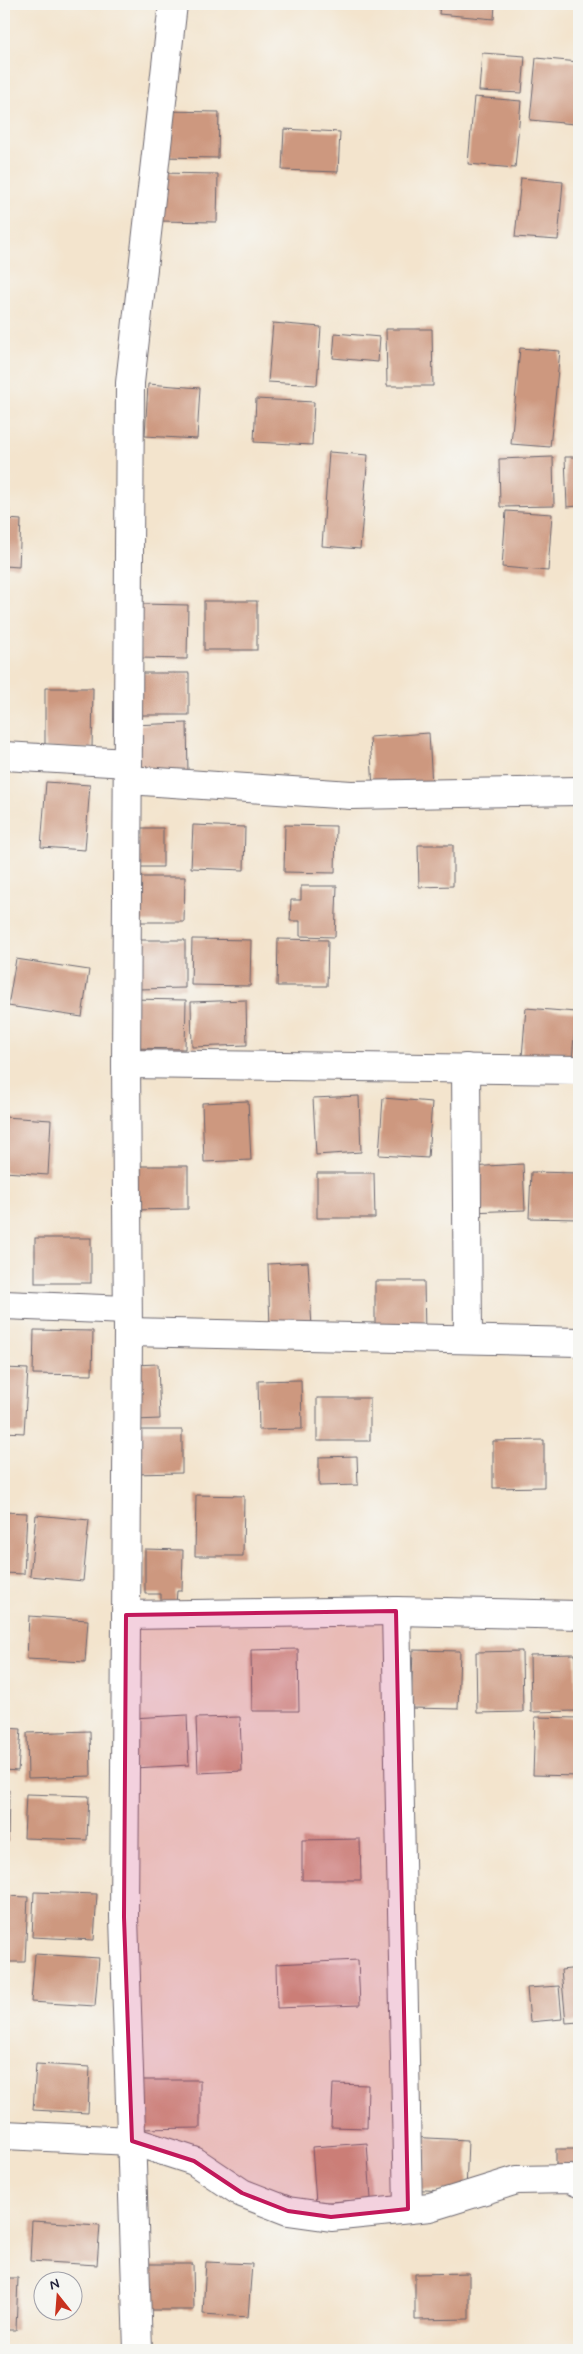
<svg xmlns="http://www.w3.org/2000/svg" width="583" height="2354" viewBox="0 0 583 2354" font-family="Mynerve,sans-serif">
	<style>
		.building { fill: #cd987f }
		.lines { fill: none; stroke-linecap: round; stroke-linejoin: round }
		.minor-casing { stroke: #6b666e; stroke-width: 30 }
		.minor { stroke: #fff; stroke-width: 28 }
		.marked { fill: #c2185b; fill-opacity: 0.2; stroke: #c2185b; stroke-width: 4; stroke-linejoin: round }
	</style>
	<rect width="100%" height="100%" fill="#f6f6f2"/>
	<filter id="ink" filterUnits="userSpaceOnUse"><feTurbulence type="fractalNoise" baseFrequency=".02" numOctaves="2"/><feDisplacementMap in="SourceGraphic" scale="10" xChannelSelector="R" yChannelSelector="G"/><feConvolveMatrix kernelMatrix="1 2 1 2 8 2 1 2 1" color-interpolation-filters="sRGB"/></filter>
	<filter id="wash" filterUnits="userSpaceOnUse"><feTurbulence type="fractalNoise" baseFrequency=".0096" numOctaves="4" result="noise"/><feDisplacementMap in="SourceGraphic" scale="20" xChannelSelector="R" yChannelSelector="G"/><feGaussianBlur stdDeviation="1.12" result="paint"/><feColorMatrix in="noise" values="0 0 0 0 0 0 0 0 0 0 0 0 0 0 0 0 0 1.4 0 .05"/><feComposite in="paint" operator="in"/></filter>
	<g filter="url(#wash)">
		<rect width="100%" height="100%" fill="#f3e4cd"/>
		<g id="blocks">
			<g class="building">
				<polygon points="440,4 495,4 494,19 439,14"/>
				<polygon points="482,53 525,56 522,93 479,91"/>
				<polygon points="536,58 579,62 575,124 530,120"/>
				<polygon points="474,97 521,101 515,168 468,164"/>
				<polygon points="162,111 219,112 218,158 161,157"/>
				<polygon points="284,129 340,132 338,172 282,170"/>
				<polygon points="159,173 218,174 217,222 158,221"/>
				<polygon points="521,178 563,182 558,240 515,237"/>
				<polygon points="273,323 321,327 317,385 268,382"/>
				<polygon points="386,329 432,329 433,386 387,386"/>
				<polygon points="335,333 380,337 378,362 333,358"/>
				<polygon points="520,348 560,351 550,447 511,444"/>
				<polygon points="148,384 200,388 197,439 145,436"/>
				<polygon points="256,399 314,402 312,445 254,442"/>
				<polygon points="329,452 368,455 360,549 322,546"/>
				<polygon points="553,457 554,506 500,507 499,459"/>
				<polygon points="565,457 579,457 579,506 567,507"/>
				<polygon points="4,509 9,510 8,519 21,520 19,567 4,566"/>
				<polygon points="506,511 552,514 548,571 502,567"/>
				<rect x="204" y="601" width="53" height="49"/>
				<polygon points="140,604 188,605 187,659 140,658"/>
				<rect x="132" y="673" width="57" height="42"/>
				<polygon points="45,688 93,688 92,749 45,748"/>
				<polygon points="187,723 188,773 131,775 130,725"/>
				<polygon points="429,733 432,786 373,789 370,737"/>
				<polygon points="46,782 90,785 85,850 41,847"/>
				<polygon points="193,825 245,827 244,870 191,868"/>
				<polygon points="285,825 336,826 335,873 284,872"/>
				<polygon points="139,828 163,828 163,867 138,867"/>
				<polygon points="418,845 453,845 453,886 419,887"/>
				<polygon points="132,877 185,877 184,922 131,922"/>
				<polygon points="301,886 337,886 335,937 300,936 300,921 290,921 291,900 301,900"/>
				<polygon points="192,939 251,940 250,986 191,985"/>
				<polygon points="278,939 328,940 327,986 277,986"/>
				<polygon points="136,940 185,940 185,988 137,989"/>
				<polygon points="16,959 89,970 82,1017 8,1006"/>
				<polygon points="130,999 186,1000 185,1049 129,1048"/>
				<polygon points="246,1000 247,1045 192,1047 191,1002"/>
				<polygon points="526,1008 576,1012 572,1061 522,1057"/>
				<polygon points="359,1096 361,1152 316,1155 313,1098"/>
				<polygon points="383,1098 432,1102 428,1158 379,1155"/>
				<polygon points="248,1101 251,1160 204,1162 202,1103"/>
				<polygon points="4,1117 51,1120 48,1175 4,1172"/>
				<polygon points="523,1164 525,1210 470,1212 469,1167"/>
				<polygon points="131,1166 188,1166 188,1209 132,1210"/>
				<polygon points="531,1172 579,1173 579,1219 529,1218"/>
				<polygon points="317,1173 374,1173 375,1218 317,1218"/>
				<rect x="35" y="1238" width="56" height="45"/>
				<polygon points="308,1262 312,1327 270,1329 268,1264"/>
				<polygon points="375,1281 424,1281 425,1335 375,1336"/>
				<polygon points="34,1330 93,1331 92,1375 33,1374"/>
				<polygon points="158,1364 160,1419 135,1420 133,1365"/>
				<polygon points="4,1368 28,1369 24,1433 4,1432"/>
				<polygon points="301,1380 302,1429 259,1430 258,1381"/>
				<rect x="317" y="1398" width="53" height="43"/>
				<polygon points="131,1430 182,1430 182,1473 132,1474"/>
				<polygon points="544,1440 544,1487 493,1488 493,1441"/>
				<polygon points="357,1456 358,1485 319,1486 319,1457"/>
				<polygon points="196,1495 244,1496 243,1556 195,1556"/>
				<polygon points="4,1512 27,1513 24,1574 4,1573"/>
				<polygon points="36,1515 89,1520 83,1581 30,1576"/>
				<polygon points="145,1549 183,1550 182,1591 177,1591 176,1604 161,1603 161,1594 145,1594"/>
				<polygon points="29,1616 88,1620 85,1662 27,1659"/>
				<polygon points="298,1649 299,1711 252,1711 251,1650"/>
				<polygon points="413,1650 460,1651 458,1709 411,1708"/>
				<polygon points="522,1651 523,1712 477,1713 476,1652"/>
				<polygon points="575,1654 576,1711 531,1712 530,1655"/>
				<polygon points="187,1715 189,1765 134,1768 132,1718"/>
				<polygon points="240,1717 242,1771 198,1773 196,1718"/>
				<polygon points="535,1717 579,1718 579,1776 533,1775"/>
				<polygon points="4,1728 21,1729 18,1771 4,1770"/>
				<polygon points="90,1731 91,1776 28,1778 27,1733"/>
				<polygon points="4,1790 9,1790 8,1842 4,1842"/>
				<polygon points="26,1794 89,1796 87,1840 24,1838"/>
				<polygon points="360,1839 361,1880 302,1880 302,1840"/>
				<polygon points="34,1892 97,1894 94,1940 32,1937"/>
				<polygon points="4,1896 28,1897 25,1962 4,1962"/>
				<polygon points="35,1954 99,1958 95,2006 31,2002"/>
				<polygon points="358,1960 360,2005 277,2008 276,1964"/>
				<polygon points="579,1968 579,2022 566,2023 561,1970"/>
				<polygon points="559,1986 562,2019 530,2022 527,1988"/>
				<polygon points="36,2064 90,2067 88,2113 33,2110"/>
				<polygon points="136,2080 200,2080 200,2128 137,2129"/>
				<polygon points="333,2084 368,2085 367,2128 331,2127"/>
				<polygon points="408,2137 468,2140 466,2192 405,2189"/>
				<polygon points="367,2143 371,2199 316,2203 312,2147"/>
				<rect x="556" y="2149" width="23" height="41"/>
				<polygon points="32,2221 100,2225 97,2265 30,2261"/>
				<polygon points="206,2262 252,2264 248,2317 203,2314"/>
				<polygon points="133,2264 193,2264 194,2310 133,2310"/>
				<polygon points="469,2273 469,2319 415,2320 415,2274"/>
				<polygon points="4,2278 18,2278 16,2330 4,2330"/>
			</g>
		</g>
	</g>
	<g filter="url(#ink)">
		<use href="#blocks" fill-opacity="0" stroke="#6b666e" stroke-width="1"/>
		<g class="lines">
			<defs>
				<g id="minor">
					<polyline points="4,756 128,763"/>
					<polyline points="128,780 351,795 579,791"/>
					<polyline points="126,1064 579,1070"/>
					<polyline points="466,1068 468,1338"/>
					<polyline points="4,1305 127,1310"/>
					<polyline points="128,1332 579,1342"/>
					<polyline points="396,1611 408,2209"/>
					<polyline points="126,1615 396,1611 579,1615"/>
					<polyline points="4,2135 132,2141 194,2161 242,2193 288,2211 331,2217 430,2207 517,2180 570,2179 579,2183"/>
					<polyline points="138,2350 124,1917 128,1332 126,1064 130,383 173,4"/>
				</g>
			</defs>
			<use href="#minor" class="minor-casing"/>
			<use href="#minor" class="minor"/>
		</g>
	</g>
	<path class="marked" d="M396,1611L408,2209L331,2217L288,2211L242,2193L194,2161L132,2141L124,1917L126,1615Z"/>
	<rect width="583" height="2354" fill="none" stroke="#f6f6f2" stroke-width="20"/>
	<g transform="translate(58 2296) rotate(343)"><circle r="24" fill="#f6f6f2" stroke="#a1a1a9"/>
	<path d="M0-4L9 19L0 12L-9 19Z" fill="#c8321e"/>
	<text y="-8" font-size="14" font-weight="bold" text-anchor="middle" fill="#22223b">N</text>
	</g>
</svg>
